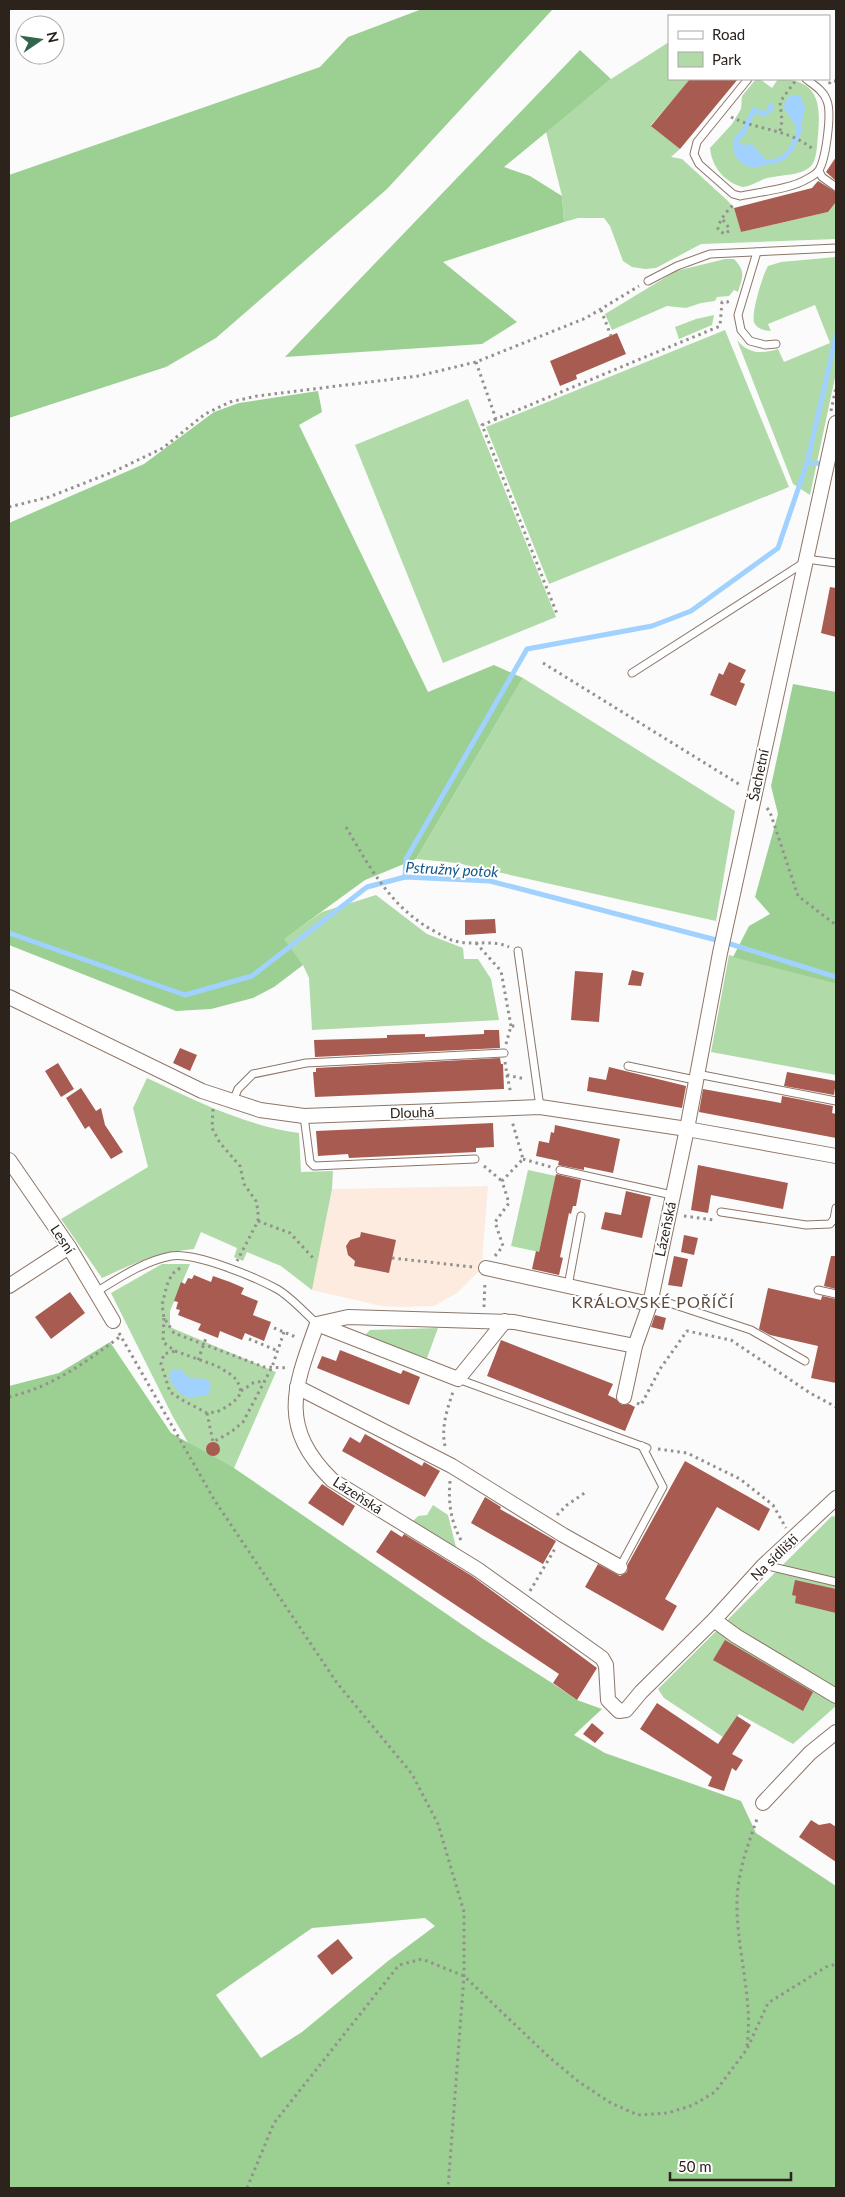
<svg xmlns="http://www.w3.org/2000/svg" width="845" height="2197" viewBox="0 0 845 2197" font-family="Lato,sans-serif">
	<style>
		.built { fill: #feebdf }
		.green { fill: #b0daa8 }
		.forest { fill: #9bd092; fill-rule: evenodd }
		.water { fill: #a0d1ff }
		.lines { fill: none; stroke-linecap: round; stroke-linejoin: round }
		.stream { stroke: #a0d1ff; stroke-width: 5 }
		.building { fill: #a85b50 }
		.service-casing { stroke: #8c7668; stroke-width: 9 }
		.minor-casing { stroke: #8c7668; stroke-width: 16 }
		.path { stroke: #94908d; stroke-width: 3; stroke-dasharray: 2.5 4; stroke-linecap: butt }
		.service { stroke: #fff; stroke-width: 7 }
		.minor { stroke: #fff; stroke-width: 14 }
		.labels { text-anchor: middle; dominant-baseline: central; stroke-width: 4; stroke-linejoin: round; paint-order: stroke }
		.street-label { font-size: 14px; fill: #2c231d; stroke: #fff }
		.water-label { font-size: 15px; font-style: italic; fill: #115689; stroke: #fff }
		.quarter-label { font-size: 16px; letter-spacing: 1px; fill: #614d40; stroke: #fff }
	</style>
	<rect width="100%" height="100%" fill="#fbfbfb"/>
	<polygon class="built" points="488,1186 482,1262 478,1272 457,1293 434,1306 403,1307 381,1306 312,1290 332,1189"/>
	<g class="green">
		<polygon points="669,42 669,79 691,79 651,125 680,149 671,157 682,159 728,201 734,208 741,232 828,212 836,202 836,239 701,244 656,268 645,269 632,267 623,261 610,226 604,218 578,218 564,222 562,196 546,132 611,79"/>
		<path d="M756,79H760L772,88L778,79C818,79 821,102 818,135C817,144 817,158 812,165C802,177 778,174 764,179C757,182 751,186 743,187C724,182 712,167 710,148L732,124L741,109L742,96Z"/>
		<path d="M836,257V373L810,495L793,484L737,340C748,354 762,354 778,349L784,362L830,343L815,305L768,324L771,331C764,331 756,328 754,322C751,313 763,274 768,266L781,262Z"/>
		<path d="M725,259H734C746,272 743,276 738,292L734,290L729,296L717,297L715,301L701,303L686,308L667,306L612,330L605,314L676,271Z"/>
		<polygon points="714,315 712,325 679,339 675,327 696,319"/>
		<polygon points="725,330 789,487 549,584 486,427"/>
		<polygon points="468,399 556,617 443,663 355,445"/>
		<polygon points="523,678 735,811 716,921 457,863 416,859"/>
		<polygon points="376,895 427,934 463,948 464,959 478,959 491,979 499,1020 312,1030 309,978 303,965 283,939 322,912"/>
		<polygon points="729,955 836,984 836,1075 711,1052"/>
		<path d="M147,1078C196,1101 246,1126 299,1133L301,1172L333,1171L332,1189L312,1290L281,1266L247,1252L243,1261L234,1257L237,1248L201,1232L194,1249C159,1252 134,1263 102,1278L61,1219L148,1167L133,1108Z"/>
		<polygon points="528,1170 556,1176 539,1252 511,1246"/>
		<polygon points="162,1264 190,1264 170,1311 170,1327 276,1372 234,1468 223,1502 173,1417 111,1293"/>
		<polygon points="438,1328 427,1358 368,1338 366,1334 370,1330"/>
		<polygon points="433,1505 448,1515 458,1555 412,1522 418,1516 427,1515"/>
		<polygon points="832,1516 836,1517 836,1706 793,1744 739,1714 723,1737 664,1698 658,1689"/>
	</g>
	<g class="forest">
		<polygon points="422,9 553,9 387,189 216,338 166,367 9,418 9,175 320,67 348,37"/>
		<polygon points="580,50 611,79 504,167 530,176 562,196 564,222 443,262 517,322 482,344 285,357"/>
		<polygon points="318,391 322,412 299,425 428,692 494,665 523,678 416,859 365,880 284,939 303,965 274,987 253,998 211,1009 176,1011 9,945 9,523 144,464 214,412 239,403"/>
		<polygon points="793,684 836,692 836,984 733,957 749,926 770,914 755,897 778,814 771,786"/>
		<path d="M110,1342L171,1433L234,1468L483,1639L552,1683L577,1700L602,1709L574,1735L605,1753L741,1801L756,1833L836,1886V2188H9V1386L59,1373ZM425,1918L435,1926L388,1961L302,2032L261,2058L216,1995L312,1928Z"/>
	</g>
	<g class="water">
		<polygon points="794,95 800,95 805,108 800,132 797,133 794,123 783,107 788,97"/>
		<path d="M748,125V131L739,141L740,143L743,145L752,144L766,160L777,161C761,167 745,173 735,155C733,150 732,144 734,139C736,132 744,131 748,125Z"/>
		<path d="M172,1369L182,1370L188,1378L207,1379L211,1385L208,1395C183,1399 182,1399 169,1378Z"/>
	</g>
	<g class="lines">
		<g class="stream">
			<polyline points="743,133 754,110 764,114 770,110 771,105"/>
			<path d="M770,162C790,160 794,144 800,128"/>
			<polyline points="807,463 836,336"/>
			<polyline points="405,877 406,859 527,649 652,626 691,611 778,548 807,463 836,464"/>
			<polyline points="9,933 185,995 252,976 367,887 405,877 490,881 724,942 836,977"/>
		</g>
	</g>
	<g class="building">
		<polygon points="690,79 738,79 680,149 651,126"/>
		<polygon points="836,157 836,181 826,172"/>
		<polygon points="818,181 836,192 836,202 828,212 741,232 734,208 812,188"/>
		<polygon points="617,333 626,354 576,375 577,379 560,386 550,361"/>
		<polygon points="830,587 836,588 836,637 821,633"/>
		<polygon points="729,662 746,670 740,682 745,684 736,706 710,695 719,673 723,675"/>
		<polygon points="495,919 496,933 465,935 465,920"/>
		<polygon points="632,970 644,973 641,986 628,985"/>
		<polygon points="575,971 603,973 599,1022 571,1020"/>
		<polygon points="484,1030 499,1030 500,1048 315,1057 314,1040 387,1038 387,1035 425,1034 425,1037 484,1034"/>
		<polygon points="180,1048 197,1055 190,1071 173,1063"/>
		<polygon points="500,1058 501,1064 503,1064 504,1089 315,1097 313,1072 316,1072 316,1068"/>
		<polygon points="58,1063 74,1089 61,1097 45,1071"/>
		<polygon points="609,1067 686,1086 682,1108 587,1091 589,1077 606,1080"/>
		<polygon points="787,1072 836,1081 834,1095 784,1086"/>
		<polygon points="81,1088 96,1111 101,1108 105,1125 123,1152 111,1159 89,1126 85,1129 66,1098"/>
		<polygon points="703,1089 781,1103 782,1096 833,1106 832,1113 836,1114 836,1138 699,1112"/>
		<polygon points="493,1123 494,1147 476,1148 476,1152 349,1158 348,1154 318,1156 316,1131"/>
		<polygon points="555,1125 620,1139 613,1173 584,1167 584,1170 558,1165 559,1161 536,1156 539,1141 549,1143 551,1132 554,1133"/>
		<polygon points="698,1165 788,1183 783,1209 711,1195 708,1213 691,1210"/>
		<polygon points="556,1174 581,1180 576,1206 573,1206 571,1214 569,1213 560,1257 563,1258 559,1275 532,1269 536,1251 539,1252"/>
		<polygon points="626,1191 651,1197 642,1238 601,1229 605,1212 621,1215"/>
		<polygon points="361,1232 396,1240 389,1273 354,1266 355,1261 348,1255 346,1246 350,1240 360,1237"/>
		<polygon points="684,1235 698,1238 694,1255 681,1252"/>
		<polygon points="674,1256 688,1259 682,1287 668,1285"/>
		<polygon points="831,1256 836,1256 836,1289 824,1286"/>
		<polygon points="194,1275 211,1282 213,1276 230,1282 244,1288 241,1294 258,1301 253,1315 271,1322 264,1341 245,1333 242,1340 220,1331 218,1338 198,1330 201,1324 178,1315 180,1310 176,1309 178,1302 174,1301 181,1282 185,1284 188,1278 192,1279"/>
		<polygon points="768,1288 821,1300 822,1296 836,1299 836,1383 811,1378 818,1346 770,1335 759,1329"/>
		<polygon points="70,1292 85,1313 51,1339 35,1317"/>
		<polygon points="655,1315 666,1318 663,1330 651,1327"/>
		<polygon points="501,1340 613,1384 608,1395 616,1399 622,1405 629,1404 635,1407 625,1431 487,1376"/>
		<polygon points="340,1350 401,1374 403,1370 420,1377 409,1405 317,1368 322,1356 336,1361"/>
		<polygon points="365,1434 422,1466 424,1462 440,1471 425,1497 342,1451 350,1437 360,1443"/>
		<circle cx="213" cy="1449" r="7"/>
		<polygon points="685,1461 770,1509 759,1531 717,1507 665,1599 677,1606 663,1631 585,1587 598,1564 620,1576 627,1572 628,1564"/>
		<polygon points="322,1484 355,1506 343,1526 308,1503"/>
		<polygon points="485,1497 501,1507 500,1509 556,1541 543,1564 471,1523"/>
		<polygon points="391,1530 402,1537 404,1534 472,1576 597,1668 577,1700 553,1683 559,1674 376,1552"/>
		<polygon points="795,1580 836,1589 836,1613 795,1603 796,1596 792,1595"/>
		<polygon points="725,1640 813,1692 803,1711 713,1660"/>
		<polygon points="657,1703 718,1744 737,1716 751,1725 732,1754 743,1760 736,1771 732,1768 724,1791 708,1786 712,1777 640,1729"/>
		<polygon points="592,1723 604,1733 595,1743 583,1734"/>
		<polygon points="811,1820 819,1825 830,1823 836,1827 836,1862 799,1837"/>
		<polygon points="338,1939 353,1958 332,1975 317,1956"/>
	</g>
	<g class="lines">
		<defs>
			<g id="service">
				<path d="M748,79L697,142L694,154L699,164L733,194L740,196C759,192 791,189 807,179C811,177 817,173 819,170C826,158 832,113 827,101C824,91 814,85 806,79"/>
				<polyline points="819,171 822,177 836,187"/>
				<polyline points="757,252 738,315 741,330 750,341 765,345 776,344"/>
				<polyline points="648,281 677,266 710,254 836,248"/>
				<polyline points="806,559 836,563"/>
				<polyline points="632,673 805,562"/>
				<polyline points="518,951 540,1107"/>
				<polyline points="628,1066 695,1080"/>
				<polyline points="697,1074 836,1101"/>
				<polyline points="233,1101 238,1089 253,1074 306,1063 504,1053"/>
				<polyline points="304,1116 310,1162 314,1166 475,1159"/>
				<polyline points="560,1170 672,1195"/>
				<polyline points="721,1212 806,1225 830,1224 834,1219 836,1208"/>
				<polyline points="568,1286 581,1216"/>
				<polyline points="818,1290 836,1294"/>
				<path d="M96,1292C119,1278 144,1261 171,1256C195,1252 255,1277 277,1289C291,1297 305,1313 317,1324"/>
				<polyline points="651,1297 751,1330 805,1361"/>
				<polyline points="458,1379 647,1448"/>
				<polyline points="764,1565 836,1582"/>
				<polyline points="620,1567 663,1487 642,1446"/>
			</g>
			<g id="minor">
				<polyline points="9,997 202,1091 260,1110 304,1116 540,1107 687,1129 836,1156"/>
				<polyline points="9,1160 69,1247 113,1321"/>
				<polyline points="486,1268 650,1304"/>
				<polyline points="9,1286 69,1247"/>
				<path d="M317,1324C294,1388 278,1426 332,1480L477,1569L602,1658L606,1665L608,1700L619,1711L626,1710L641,1692L714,1620L764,1565L836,1498"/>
				<polyline points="317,1324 348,1317 514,1322 635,1346"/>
				<polyline points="317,1324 458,1379 505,1321"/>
				<polyline points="297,1387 452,1466 563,1535 620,1567"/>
				<polyline points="624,1397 635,1346 650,1304 687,1129 720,953 836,423"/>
				<polyline points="714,1620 736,1636 836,1696"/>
				<polyline points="763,1803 810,1753 836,1732"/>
			</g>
		</defs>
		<use href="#service" class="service-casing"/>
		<use href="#minor" class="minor-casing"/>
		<g class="path">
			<polyline points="829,84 831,81 836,81"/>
			<path d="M731,117C759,131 788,128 814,150"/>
			<polyline points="780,131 782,121 780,102 796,80"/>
			<path d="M723,220L729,228V231L724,234L718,229C719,220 727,211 734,204"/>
			<polyline points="601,310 611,336"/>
			<polyline points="476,362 496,419 720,326 722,302 727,302 732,300"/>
			<polyline points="831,411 836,387"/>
			<polyline points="496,419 482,425 557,614"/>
			<polyline points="9,507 49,497 115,471 163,448 205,414 230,402 257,396 418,376 476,362 586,318 639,286"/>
			<polyline points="543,663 742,786"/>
			<polyline points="767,808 770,812 798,896 836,925"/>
			<path d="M346,827C370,868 393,911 438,933C443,936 449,940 455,941C473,946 491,939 509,947"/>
			<polyline points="476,943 501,971 511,1026"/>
			<polyline points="506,1044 511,1026 518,1026"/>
			<polyline points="505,1062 507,1075 525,1079"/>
			<polyline points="507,1075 511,1094"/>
			<polyline points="213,1109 212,1128 220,1143 240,1166 244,1184 256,1201 258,1211 258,1221 237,1261"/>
			<polyline points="523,1159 551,1167"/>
			<polyline points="484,1166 502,1181"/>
			<polyline points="684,1216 714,1220"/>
			<polyline points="258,1221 290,1233 314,1259"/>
			<polyline points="495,1256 503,1246 495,1222 509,1203 502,1181 523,1159 512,1121"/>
			<polyline points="392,1258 473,1267"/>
			<polyline points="180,1268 172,1274 167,1285 162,1305 164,1318 174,1333 264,1367 288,1368"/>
			<polyline points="484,1307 485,1281"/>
			<polyline points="164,1318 163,1342 175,1351 217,1366 230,1374 237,1380 241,1391 238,1398 228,1406 217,1412 207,1413 184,1401 170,1392 161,1364 164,1354 175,1351"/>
			<polyline points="274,1328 298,1338"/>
			<polyline points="119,1333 215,1501 337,1683 412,1774 438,1824 464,1912 464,1976 448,2188"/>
			<polyline points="249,1339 278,1351"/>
			<polyline points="198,1360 206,1338"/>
			<polyline points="241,1391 253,1383 264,1381"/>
			<path d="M9,1397C54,1386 84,1363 121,1336"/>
			<polyline points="637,1403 641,1405 660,1369 687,1331 731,1340 810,1393 836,1407"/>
			<polyline points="207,1413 213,1442 231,1432 243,1422 272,1367 284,1332"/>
			<path d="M445,1446C441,1428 447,1409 453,1392"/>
			<polyline points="658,1449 687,1453 740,1479 773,1505 786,1528"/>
			<path d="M450,1481C448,1504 451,1522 462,1542"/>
			<polyline points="557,1515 567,1505 586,1492"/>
			<polyline points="530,1591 556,1547"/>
			<path d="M747,2046C753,2000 738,1955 737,1909C736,1875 747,1848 758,1816"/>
			<polyline points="247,2188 274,2123 399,1965 422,1959 464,1976 549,2057 579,2082 611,2103 638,2115 668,2113 693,2105 715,2092 747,2049 768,2003 826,1967 836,1964"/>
		</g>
		<use href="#service" class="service"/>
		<use href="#minor" class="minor"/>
	</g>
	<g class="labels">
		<g class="street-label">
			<text transform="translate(758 775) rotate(-78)">Šachetní</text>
			<text transform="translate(412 1112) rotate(-2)">Dlouhá</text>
			<text transform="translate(665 1229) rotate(-78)">Lázeňská</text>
			<text transform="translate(63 1239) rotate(56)">Lesní</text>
			<text transform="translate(358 1495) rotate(33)">Lázeňská</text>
			<text transform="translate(774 1557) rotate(-44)">Na sídlišti</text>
		</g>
		<g class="water-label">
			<text transform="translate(452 869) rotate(3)">Pstružný potok</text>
		</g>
		<g class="quarter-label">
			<text x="653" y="1301">KRÁLOVSKÉ POŘÍČÍ</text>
		</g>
	</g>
	<rect width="845" height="2197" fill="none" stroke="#2c231d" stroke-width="20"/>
	<rect x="668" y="15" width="162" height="65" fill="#ffffff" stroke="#aba7a5"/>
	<rect x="678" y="31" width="25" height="8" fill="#ffffff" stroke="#aba7a5"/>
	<text x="712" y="40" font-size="15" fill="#2c231d">Road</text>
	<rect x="678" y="52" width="25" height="15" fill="#b0daa8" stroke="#aba7a5"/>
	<text x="712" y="65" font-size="15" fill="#2c231d">Park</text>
	<g transform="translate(40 40) rotate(77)"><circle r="24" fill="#ffffff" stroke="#aba7a5"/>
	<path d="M0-4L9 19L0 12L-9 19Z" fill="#32664b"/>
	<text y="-8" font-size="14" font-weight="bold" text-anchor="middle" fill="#2c231d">N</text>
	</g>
	<path d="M670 2172v8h121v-8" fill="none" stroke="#2c231d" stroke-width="2.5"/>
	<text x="678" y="2172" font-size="15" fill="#2c231d" stroke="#ffffff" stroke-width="4" paint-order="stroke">50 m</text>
</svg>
